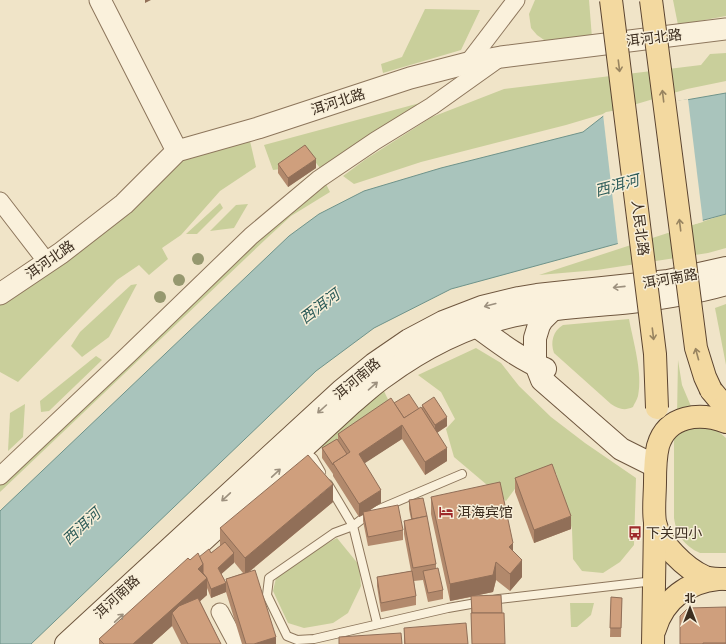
<svg xmlns="http://www.w3.org/2000/svg" width="726" height="644" viewBox="0 0 726 644" font-family="Spectral,'Noto Sans SC',serif">
	<style>
		.green { fill: #c9cf9b }
		.water { fill: #a9c4bc; stroke: #6f938a }
		.pier { fill: #f0e4c8 }
		.lines { fill: none; stroke-linecap: round; stroke-linejoin: round }
		.service-casing { stroke: #8d765c; stroke-width: 10 }
		.minor-casing { stroke: #8d765c; stroke-width: 19 }
		.tertiary-casing { stroke: #8d765c; stroke-width: 23 }
		.secondary-casing { stroke: #6f573f; stroke-width: 24 }
		.primary-casing { stroke: #5b4430; stroke-width: 24 }
		.service { stroke: #faf1dc; stroke-width: 8 }
		.minor { stroke: #faf1dc; stroke-width: 17 }
		.tertiary { stroke: #faf1dc; stroke-width: 21 }
		.secondary { stroke: #faf1dc; stroke-width: 22 }
		.primary { stroke: #f3d9a0; stroke-width: 22 }
		.primary-bridge-casing { stroke: #5b4430; stroke-width: 24; stroke-linecap: butt }
		.primary-bridge { stroke: #f3d9a0; stroke-width: 22 }
		.tree { fill: #96986f }
		.wall { fill: #b2896c; fill-rule: evenodd }
		.shaded-wall { fill: #916f58 }
		.building { fill: #cf9f7d; stroke: #916f58 }
		.oneway { stroke: #988460 }
		.oneway2 { stroke: #9c907e }
		.labels { text-anchor: middle; dominant-baseline: central; stroke-width: 3; stroke-linejoin: round; paint-order: stroke }
		.street-label { font-size: 14px; fill: #3d2e20; stroke: #f7eed8 }
		.poi-label { font-size: 14px; fill: #3d2e20; stroke: #f7eed8; text-anchor: start }
		.water-label { font-size: 15px; font-style: italic; fill: #2f5d5a; stroke: #f7eed8 }
	</style>
	<rect width="100%" height="100%" fill="#f0e4c8"/>
	<g class="green">
		<polygon points="535,0 589,0 592,38 547,42 537,35 531,28 529,14"/>
		<polygon points="673,0 726,0 726,16 678,25"/>
		<polygon points="425,9 480,10 461,50 383,73 381,64 402,57"/>
		<polygon points="726,53 726,81 687,89 566,125 421,162 354,184 343,176 366,159 432,117 504,89 701,65 710,54"/>
		<polygon points="420,103 320,168 306,150 281,169 273,170 264,145"/>
		<polygon points="250,141 256,167 220,191 181,235 162,248 168,259 149,275 139,265 117,280 18,382 0,372 0,299 182,159"/>
		<polygon points="325,182 330,192 291,216 267,238 0,492 0,482 217,277"/>
		<polygon points="220,203 223,208 197,234 186,234"/>
		<polygon points="248,204 234,228 210,231 236,205"/>
		<polygon points="726,214 726,248 708,253 597,270 539,275"/>
		<polygon points="137,284 109,337 82,357 71,346 80,332 131,285"/>
		<polygon points="726,304 726,365 715,308"/>
		<path d="M629,319C633,341 643,373 638,396C637,400 634,404 633,407C624,411 619,409 611,404L554,353C550,342 553,331 563,325Z"/>
		<polygon points="476,348 501,363 519,386 551,417 585,443 636,478 634,545 620,562 603,573 582,571 573,559 572,529 556,473 520,482 506,501 454,457 446,429 455,419 441,392 418,375"/>
		<polygon points="96,356 102,360 49,411 41,412 40,401"/>
		<polygon points="678,360 682,385 693,411 677,416"/>
		<polygon points="383,389 393,410 326,453 316,441"/>
		<polygon points="25,404 23,437 8,451 10,413"/>
		<path d="M689,427C707,428 712,425 726,438V553H700C684,546 676,534 674,518V438L675,436Z"/>
		<polygon points="337,538 359,565 361,586 348,613 333,623 304,628 288,623 273,591 276,578 313,551"/>
		<polygon points="570,603 594,603 591,615 577,627 571,627"/>
	</g>
	<polygon class="water" points="726,93 726,214 451,289 374,328 316,371 31,644 0,644 0,511 289,236 319,214 364,191 441,168 583,132 606,114"/>
	<polygon class="pier" points="688,99 703,222 618,245 603,114 606,112"/>
	<g class="lines">
		<defs>
			<g id="service">
				<polyline points="302,449 313,458 321,472"/>
				<polyline points="328,484 353,526 334,533 269,578 267,595 287,636 297,640 314,639 448,608 499,599 654,581"/>
				<polyline points="377,623 353,526 370,513 462,474"/>
			</g>
			<g id="minor">
				<polyline points="468,63 516,0"/>
				<polyline points="0,201 47,262"/>
				<polyline points="0,476 128,355 251,236 319,179 375,141 432,106 498,59"/>
				<polyline points="220,612 237,644"/>
			</g>
			<g id="tertiary">
				<polyline points="100,0 177,151"/>
				<polyline points="0,294 61,253 124,204 177,151 258,128 410,78 468,63 501,57 726,29"/>
			</g>
			<g id="secondary">
				<polyline points="557,305 542,320 539,325 535,338 535,362 542,380 621,449 655,466"/>
				<path d="M468,320C492,337 517,358 545,369"/>
				<polyline points="66,644 341,391 374,364 409,340 443,322 482,307 519,298 537,295 668,281 726,268"/>
				<path d="M90,644L352,403C363,394 373,384 385,376C426,346 471,323 522,314C558,307 594,306 631,302C663,298 695,293 726,284"/>
			</g>
			<g id="primary">
				<polyline points="711,390 726,408"/>
				<path d="M726,422C700,412 667,415 658,446C655,458 655,471 655,482C655,494 653,510 655,522C659,543 686,569 705,577C712,579 719,579 726,579"/>
				<path d="M655,629C664,599 688,582 718,579"/>
				<polyline points="653,644 655,525"/>
			</g>
		</defs>
		<use href="#service" class="service-casing"/>
		<use href="#minor" class="minor-casing"/>
		<use href="#tertiary" class="tertiary-casing"/>
		<use href="#secondary" class="secondary-casing"/>
		<use href="#primary" class="primary-casing"/>
		<use href="#service" class="service"/>
		<use href="#minor" class="minor"/>
		<use href="#tertiary" class="tertiary"/>
		<use href="#secondary" class="secondary"/>
		<use href="#primary" class="primary"/>
		<defs>
			<g id="primary-bridge">
				<polyline points="611,0 655,354 657,408"/>
				<polyline points="651,0 696,348 705,377 711,390"/>
			</g>
		</defs>
		<use href="#primary-bridge" class="primary-bridge-casing"/>
		<use href="#primary-bridge" class="primary-bridge"/>
	</g>
	<g class="tree">
		<circle cx="198" cy="259" r="6"/>
		<circle cx="179" cy="280" r="6"/>
		<circle cx="160" cy="297" r="6"/>
	</g>
	<g class="wall">
		<polygon points="278,164 316,168 288,187 278,173"/>
		<polygon points="394,403 419,409 422,408 422,405 447,426 437,433 447,461 425,475 402,439 364,463 381,503 370,510 403,530 403,540 368,546 363,521 363,515 359,517 333,476 333,474 322,458 322,448 338,439 338,434"/>
		<polygon points="515,478 571,529 534,543 515,492"/>
		<polygon points="431,497 513,551 522,577 510,591 496,580 493,592 474,596 472,644 471,597 450,601 431,514"/>
		<polygon points="409,500 436,564 436,569 443,590 443,599 428,602 423,580 414,581 416,596 416,605 381,612 377,586 377,577 411,571 404,534 404,521 411,519 409,509"/>
		<path d="M333,502L249,572L276,644H242L226,592L211,598L207,588V595L200,601L221,644H181L172,626L152,644H99V639L190,560L211,553L220,546V528ZM234,562L243,573L226,579V583L221,574Z"/>
		<polygon points="611,597 622,598 621,637 610,637"/>
		<polygon points="726,607 726,644 680,644"/>
		<polygon points="404,628 468,644 404,644"/>
	</g>
	<g class="shaded-wall">
		<polygon points="145,0 151,0 145,3"/>
		<polygon points="316,159 316,168 288,187 288,178"/>
		<polygon points="447,417 447,426 435,434 435,425"/>
		<polygon points="402,425 402,439 359,467 359,454"/>
		<polygon points="447,448 447,461 425,475 425,462"/>
		<polygon points="333,484 333,502 245,575 245,558"/>
		<polygon points="381,490 381,503 364,514 363,512 363,515 359,517 359,504"/>
		<polygon points="571,516 571,529 534,543 534,530"/>
		<polygon points="513,543 513,560 509,547"/>
		<polygon points="234,553 234,563 218,577 218,568"/>
		<polygon points="522,560 522,577 510,591 510,574"/>
		<polygon points="496,562 496,580 493,592 450,601 450,584"/>
		<polygon points="203,564 203,581 207,578 207,595 177,622 172,613 172,626 152,644 133,644"/>
		<polygon points="226,583 226,592 211,598 211,589"/>
		<polygon points="276,637 276,644 254,644"/>
	</g>
	<g class="building">
		<polygon points="305,145 316,159 288,178 278,164"/>
		<polygon points="409,394 419,409 404,418 394,403"/>
		<polygon points="434,397 447,417 435,425 422,405"/>
		<polygon points="391,398 404,418 421,407 447,448 425,462 402,425 359,454 381,490 359,504 333,463 350,452 338,434"/>
		<polygon points="337,439 347,454 333,463 333,465 322,448"/>
		<polygon points="308,455 333,484 245,558 220,528"/>
		<polygon points="552,464 571,516 534,530 515,478"/>
		<polygon points="500,482 513,543 509,547 522,560 510,574 496,562 493,575 450,584 431,497"/>
		<polygon points="423,498 427,516 412,519 409,500"/>
		<polygon points="398,505 403,530 368,537 363,512"/>
		<polygon points="427,516 436,564 413,568 404,521"/>
		<polygon points="225,542 234,553 218,568 226,583 211,589 207,579 207,578 203,573 203,564 199,557 209,549 211,553"/>
		<polygon points="198,553 203,564 198,569 207,578 133,644 104,644 99,639 188,558 190,560"/>
		<polygon points="438,568 443,590 428,593 423,571"/>
		<polygon points="255,570 276,637 254,644 246,644 226,579"/>
		<polygon points="412,571 416,596 381,603 377,577"/>
		<polygon points="501,595 502,613 472,613 471,596"/>
		<polygon points="611,597 622,598 621,628 610,628"/>
		<polygon points="198,598 221,644 188,644 172,613 179,606"/>
		<polygon points="726,607 726,643 703,643 703,644 680,644 680,616 688,608"/>
		<polygon points="471,613 504,613 505,644 472,644"/>
		<polygon points="466,623 468,644 405,644 404,628"/>
		<polygon points="401,633 402,644 339,644 339,637"/>
	</g>
	<defs><path id="oneway-shaft" d="M-6 0H5M1.5-3L5.5 0L1.5 3" fill="none" stroke-width="1.6" stroke-linecap="round" stroke-linejoin="round"/></defs>
	<g class="oneway">
		<use href="#oneway-shaft" transform="translate(619 66) rotate(83)"/>
		<use href="#oneway-shaft" transform="translate(663 96) rotate(-97)"/>
		<use href="#oneway-shaft" transform="translate(680 225) rotate(-97)"/>
		<use href="#oneway-shaft" transform="translate(653 334) rotate(83)"/>
		<use href="#oneway-shaft" transform="translate(697 354) rotate(-105)"/>
	</g>
	<g class="oneway2">
		<use href="#oneway-shaft" transform="translate(619 287) rotate(174)"/>
		<use href="#oneway-shaft" transform="translate(490 305) rotate(165)"/>
		<use href="#oneway-shaft" transform="translate(373 386) rotate(-41)"/>
		<use href="#oneway-shaft" transform="translate(322 409) rotate(138)"/>
		<use href="#oneway-shaft" transform="translate(276 473) rotate(-43)"/>
		<use href="#oneway-shaft" transform="translate(226 497) rotate(137)"/>
		<use href="#oneway-shaft" transform="translate(119 618) rotate(-43)"/>
	</g>
	<defs>
		<symbol id="hotel-bare" viewBox="-9 -9 18 18"><path d="M-6-4.5h1.5V1H6V5H4.5V3h-9V5H-6ZM-4 0a1.8 1.8 0 1 1 3.6 0ZM.5 0V-2.5h3Q6-2.5 6 0Z" fill="#9e2a2b" stroke="#f7eed8" stroke-width="2.5" paint-order="stroke"/></symbol>
		<symbol id="bus-bare" viewBox="-9 -9 18 18"><path d="M-5-6H5V4H4V6H2V4H-2V6H-4V4H-5ZM-3.5-4V0h7V-4ZM-3.5 1.2v1.5H-2V1.2ZM2 1.2v1.5H3.5V1.2Z" fill="#9e2a2b" stroke="#f7eed8" stroke-width="2.5" paint-order="stroke"/></symbol>
	</defs>
	<g fill-rule="evenodd">
		<use href="#hotel-bare" x="436" y="502" width="20" height="20"/>
		<use href="#bus-bare" x="625" y="523" width="20" height="20"/>
	</g>
	<g class="labels">
		<g class="street-label">
			<text transform="translate(654 38) rotate(-7)">洱河北路</text>
			<text transform="translate(338 102) rotate(-18)">洱河北路</text>
			<text transform="translate(640 228) rotate(83)">人民北路</text>
			<text transform="translate(50 260) rotate(-35)">洱河北路</text>
			<text transform="translate(670 279) rotate(-10)">洱河南路</text>
			<text transform="translate(357 379) rotate(-40)">洱河南路</text>
			<text transform="translate(117 597) rotate(-43)">洱河南路</text>
		</g>
		<g class="poi-label">
			<text x="457" y="512">洱海宾馆</text>
			<text x="646" y="533">下关四小</text>
		</g>
		<g class="water-label">
			<text transform="translate(617 186) rotate(-15)">西洱河</text>
			<text transform="translate(320 307) rotate(-37)">西洱河</text>
			<text transform="translate(82 527) rotate(-43)">西洱河</text>
		</g>
	</g>
	<g transform="translate(690 608)" stroke="#f7eed8" stroke-width="3" paint-order="stroke">
	<path d="M0-3L7 15L0 10L-7 15Z" fill="#3d2e20"/>
	<text y="-6" font-size="11" font-weight="bold" text-anchor="middle" fill="#3d2e20">北</text>
	</g>
</svg>
